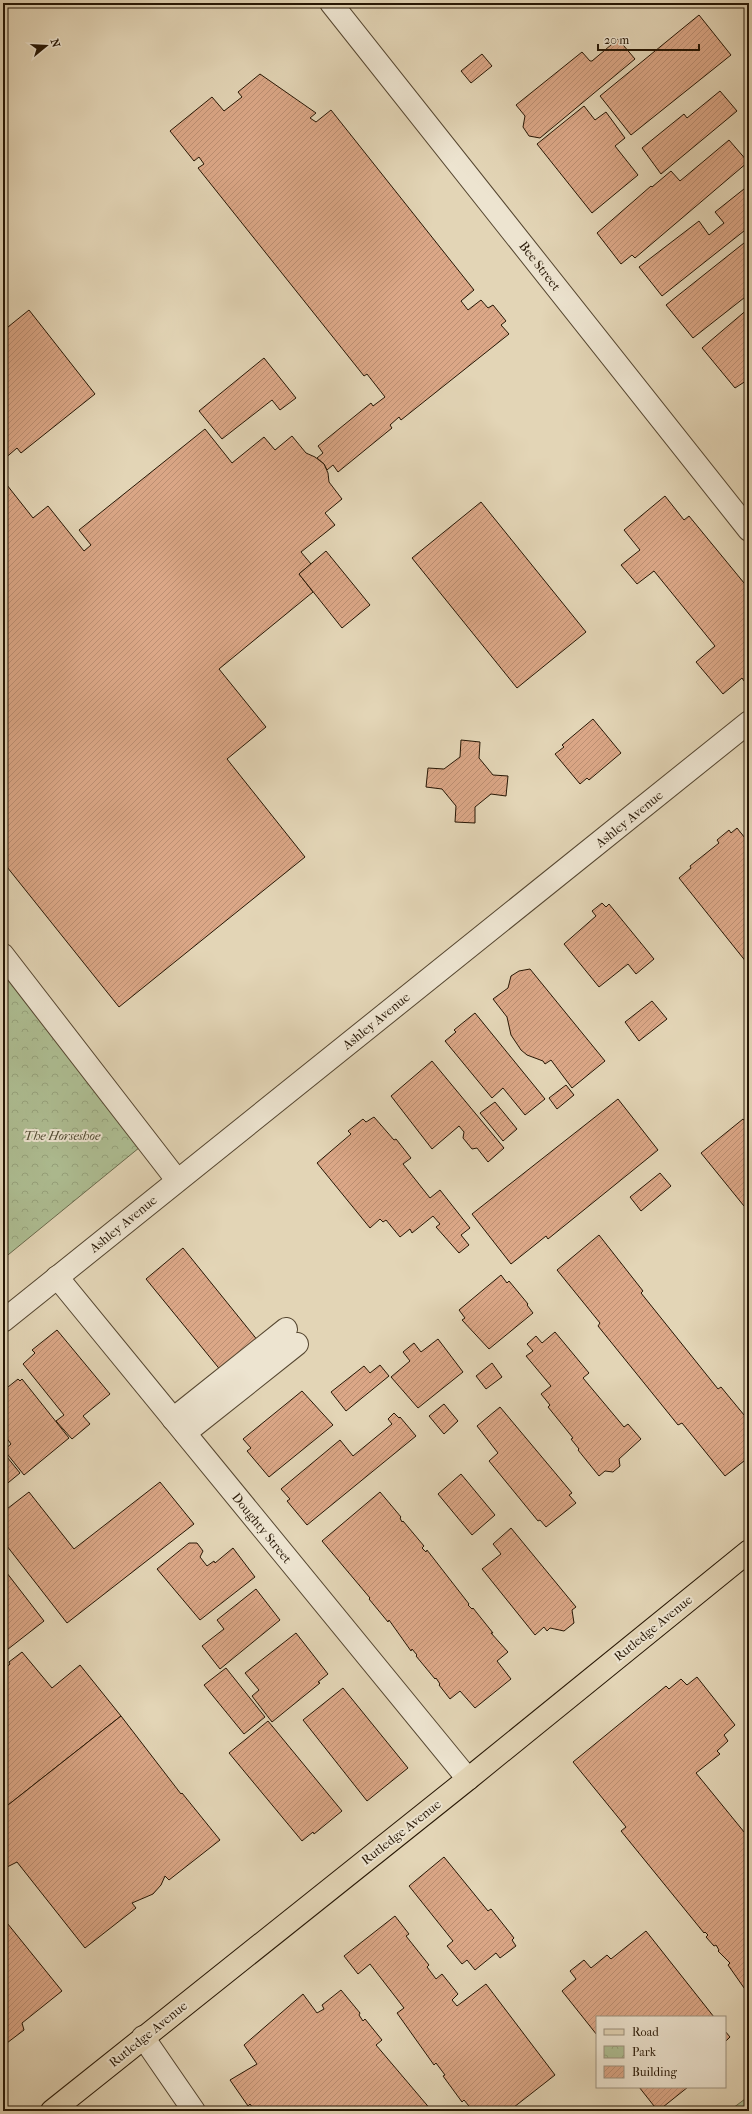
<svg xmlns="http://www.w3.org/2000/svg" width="752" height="2114" viewBox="0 0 752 2114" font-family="'IM FELL French Canon',serif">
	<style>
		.grass { fill: #aebe93; stroke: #6a6a4c }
		.park { fill: url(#park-crowns); stroke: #6a6a4c }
		.building { fill: url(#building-hatch); stroke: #261604 }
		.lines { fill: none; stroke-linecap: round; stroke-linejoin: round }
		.minor-casing { stroke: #554630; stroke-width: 24 }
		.major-casing { stroke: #261604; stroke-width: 24 }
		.minor { stroke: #ede4d0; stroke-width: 22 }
		.major { stroke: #e3d5b6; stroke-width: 22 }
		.labels { text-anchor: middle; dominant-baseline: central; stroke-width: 4; stroke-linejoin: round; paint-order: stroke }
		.street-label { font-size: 13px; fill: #261604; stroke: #ede4d0 }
		.park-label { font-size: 13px; font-style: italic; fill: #4f482f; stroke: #ede4d0 }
	</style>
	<defs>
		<pattern id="park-crowns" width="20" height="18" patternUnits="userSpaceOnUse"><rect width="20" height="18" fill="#aebe93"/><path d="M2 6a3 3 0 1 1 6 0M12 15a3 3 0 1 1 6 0" fill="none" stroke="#96a37d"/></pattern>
		<pattern id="building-hatch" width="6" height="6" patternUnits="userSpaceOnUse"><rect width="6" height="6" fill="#dba787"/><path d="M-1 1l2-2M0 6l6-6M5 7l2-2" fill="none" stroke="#bc8f73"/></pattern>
	</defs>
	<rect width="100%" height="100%" fill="#e3d5b6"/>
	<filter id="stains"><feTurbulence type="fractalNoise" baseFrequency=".005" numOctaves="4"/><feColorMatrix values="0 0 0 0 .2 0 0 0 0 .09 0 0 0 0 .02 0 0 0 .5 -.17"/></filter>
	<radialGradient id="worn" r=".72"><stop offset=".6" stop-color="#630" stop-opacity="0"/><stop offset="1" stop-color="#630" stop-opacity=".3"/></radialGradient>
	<polygon class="grass" points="749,2096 749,2111 729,2111"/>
	<polygon class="park" points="3,967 145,1143 3,1259"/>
	<g class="building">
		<polygon points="699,15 731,55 631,135 600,96"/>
		<polygon points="618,39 635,59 540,138 529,136 523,127 525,116 516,105 582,52 590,61 592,61"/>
		<polygon points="482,54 492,66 471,83 461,71"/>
		<polygon points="260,74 316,113 310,118 316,122 331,110 474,290 461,301 468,310 481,300 488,308 493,305 506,321 501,325 509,334 401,420 399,417 390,425 392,428 338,472 333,465 327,470 324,464 317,458 323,453 318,446 371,403 373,406 385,397 367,374 364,376 198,168 204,164 199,157 194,161 170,131 212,97 224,111 242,97 238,92"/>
		<polygon points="720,91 737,111 661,174 642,148 684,114 687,118"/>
		<polygon points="584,106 595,120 606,112 625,138 615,146 638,175 592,213 537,144"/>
		<polygon points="729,140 748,162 635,258 632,255 621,264 597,233 651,186 652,187 671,171 680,181"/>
		<polygon points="749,185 749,227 662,296 639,267 699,221 709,235 724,223 715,212"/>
		<polygon points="749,239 749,294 693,338 666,305"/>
		<polygon points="749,308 749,379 735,388 702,348"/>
		<polygon points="29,310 95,394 21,453 17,448 3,460 3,331"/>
		<polygon points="264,358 296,398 280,410 272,400 222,439 199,411"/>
		<polygon points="205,429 232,463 264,437 275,450 292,436 306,453 315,457 324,464 328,473 329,482 342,499 325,513 335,525 301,552 311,564 299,574 313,592 219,669 266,727 227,759 305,857 119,1007 3,862 3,480 33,518 48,506 84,551 91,545 79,530"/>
		<polygon points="665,496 684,520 689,516 749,589 749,677 744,681 742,678 723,694 696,662 715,646 654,571 637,584 621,565 640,550 624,530"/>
		<polygon points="481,502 586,632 517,688 412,558"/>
		<polygon points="326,551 370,605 342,628 299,574"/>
		<polygon points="593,719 621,753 589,780 587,778 580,784 555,754 564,747 562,745"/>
		<polygon points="461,740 480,742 479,758 493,775 508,776 506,796 491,794 475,807 475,823 455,822 456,806 442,789 426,787 428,768 444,769 460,757"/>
		<polygon points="737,828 749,843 749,962 747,963 679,878 691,868 690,866 719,843 717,840 729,830 731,833"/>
		<polygon points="602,903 606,907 609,904 654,959 636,974 628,964 599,987 564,944 596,916 592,911"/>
		<polygon points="530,969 605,1061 572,1088 551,1060 545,1064 543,1061 527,1055 521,1050 511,1035 507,1017 493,999 508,988 511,976 519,971"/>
		<polygon points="652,1001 667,1019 639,1041 625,1022"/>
		<polygon points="475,1013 545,1099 525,1115 503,1088 492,1098 445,1041 456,1032 454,1030"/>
		<polygon points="432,1061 504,1148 488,1162 477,1148 472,1149 463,1138 464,1132 459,1126 432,1149 391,1096"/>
		<polygon points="566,1085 574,1095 557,1109 549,1098"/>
		<polygon points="618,1099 658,1150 548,1239 546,1236 511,1264 472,1214"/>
		<polygon points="495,1102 517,1129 503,1141 480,1113"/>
		<polygon points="374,1117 394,1140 396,1139 411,1158 403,1164 430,1198 440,1190 470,1228 461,1235 469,1245 459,1253 436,1227 440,1224 433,1216 412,1233 410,1229 400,1237 386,1220 383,1222 380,1219 370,1228 317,1163 351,1134 348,1131 363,1119 366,1122"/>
		<polygon points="743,1119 749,1126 749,1206 747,1203 744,1206 701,1153"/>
		<polygon points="660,1173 671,1186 641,1211 630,1197"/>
		<polygon points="599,1235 643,1291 641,1293 718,1389 721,1387 749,1421 749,1457 725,1476 682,1423 678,1425 598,1326 600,1323 557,1270"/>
		<polygon points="183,1248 271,1357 222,1372 146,1279"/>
		<polygon points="501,1275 507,1283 509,1281 528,1304 527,1305 533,1313 489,1349 462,1320 465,1318 459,1310"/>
		<polygon points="57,1330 110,1394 83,1416 90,1424 72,1439 56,1421 64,1415 23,1364 35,1353 32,1350"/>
		<polygon points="555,1332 589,1373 583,1378 624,1427 628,1424 641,1439 619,1459 620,1466 613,1472 605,1471 599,1476 578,1450 579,1449 571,1439 573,1438 548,1407 550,1405 541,1394 551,1386 526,1356 533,1351 527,1344 536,1336 542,1343"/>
		<polygon points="438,1339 463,1372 418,1408 391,1377 410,1361 403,1352 414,1343 421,1352"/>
		<polygon points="492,1363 502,1377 486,1389 476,1376"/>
		<polygon points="380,1365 389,1376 346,1411 331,1392 364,1366 370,1373"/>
		<polygon points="18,1379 20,1381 22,1379 69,1438 24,1475 4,1450 11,1444 3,1433 3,1391"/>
		<polygon points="302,1391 333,1425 269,1477 247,1451 251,1448 243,1439"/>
		<polygon points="444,1404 458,1421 444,1434 429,1416"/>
		<polygon points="500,1407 572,1493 569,1495 576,1503 546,1527 540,1520 538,1521 489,1461 498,1453 477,1426"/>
		<polygon points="394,1413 399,1418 400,1417 416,1436 307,1525 287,1501 290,1499 281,1489 340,1440 353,1456 392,1424 388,1419"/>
		<polygon points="3,1452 20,1473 3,1487"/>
		<polygon points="461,1474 495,1515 472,1535 438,1494"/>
		<polygon points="160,1482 194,1524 67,1623 3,1541 3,1512 29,1492 74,1549"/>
		<polygon points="380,1492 401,1517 400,1518 402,1522 403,1521 424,1546 422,1548 426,1552 427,1550 469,1604 468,1605 472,1609 473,1608 493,1633 491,1633 508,1652 497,1661 511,1679 475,1708 460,1691 450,1699 439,1685 440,1684 436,1678 435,1679 416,1656 417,1655 412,1649 411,1651 389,1620 388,1622 369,1599 370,1598 322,1541"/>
		<polygon points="511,1528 576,1607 572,1610 574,1623 564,1631 550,1628 547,1631 544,1627 535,1635 482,1569 501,1554 493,1544"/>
		<polygon points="189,1543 197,1543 203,1551 200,1557 207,1566 214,1561 215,1563 233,1548 255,1577 200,1620 157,1569"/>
		<polygon points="3,1568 44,1621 3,1653"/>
		<polygon points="256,1589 280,1620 220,1669 202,1646 224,1629 217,1620"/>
		<polygon points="296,1633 328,1674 318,1682 320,1683 272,1722 252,1696 259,1690 245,1673"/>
		<polygon points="22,1652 52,1688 80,1665 121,1716 3,1809 3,1670 10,1664 9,1662"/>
		<polygon points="226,1668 265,1717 244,1734 204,1685"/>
		<polygon points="697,1677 735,1725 724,1735 728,1741 717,1751 720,1754 696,1773 749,1838 749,1995 728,1965 730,1963 718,1951 719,1950 716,1945 714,1946 706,1937 708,1935 705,1932 704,1933 621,1831 626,1827 573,1762 666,1686 669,1689 681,1679 687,1685"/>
		<polygon points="343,1688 408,1768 367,1801 303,1720"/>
		<polygon points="121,1716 181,1794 182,1793 220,1840 169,1880 165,1876 161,1885 153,1894 132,1903 136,1908 85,1948 17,1862 3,1869 3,1809"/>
		<polygon points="268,1721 342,1811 314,1834 313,1832 302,1841 229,1753"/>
		<polygon points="444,1857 488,1911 491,1909 514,1938 512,1940 516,1946 500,1958 496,1953 475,1970 467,1960 462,1964 447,1946 453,1941 409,1886"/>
		<polygon points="395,1916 409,1934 406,1936 429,1965 427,1967 436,1979 442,1974 458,1994 452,2000 457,2006 486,1984 555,2075 509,2111 473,2111 464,2100 462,2102 443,2076 445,2075 436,2063 434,2065 397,2013 404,2008 370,1964 358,1974 344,1956"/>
		<polygon points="3,1918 62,1991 22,2023 24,2030 3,2046"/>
		<polygon points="646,1931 714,2017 597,2017 597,2035 562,1991 576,1979 570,1971 584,1960 591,1968 607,1955 611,1959"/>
		<polygon points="341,1990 360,2013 359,2015 363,2021 365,2019 382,2040 376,2045 432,2111 255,2111 250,2104 248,2106 230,2080 257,2064 244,2045 303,1994 317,2013 324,2009 322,2005"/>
		<polygon points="725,2031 730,2037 725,2042"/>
		<polygon points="639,2087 688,2087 658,2111"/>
	</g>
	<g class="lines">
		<defs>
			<g id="minor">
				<polyline points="331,3 749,530"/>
				<polyline points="3,955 177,1180"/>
				<polyline points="57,1277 468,1779"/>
				<polyline points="3,1321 749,722"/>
				<polyline points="173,1419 286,1329"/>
				<polyline points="185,1433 297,1344"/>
				<polyline points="143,2037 194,2111"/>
			</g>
			<polyline id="major" points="52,2111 468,1779 749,1551"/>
		</defs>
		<use href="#minor" class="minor-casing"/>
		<use href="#major" class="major-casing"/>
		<use href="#minor" class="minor"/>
		<use href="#major" class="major"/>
	</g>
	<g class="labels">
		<g class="street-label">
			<text transform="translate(540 266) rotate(52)">Bee Street</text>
			<text transform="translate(629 819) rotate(-39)">Ashley Avenue</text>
			<text transform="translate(376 1021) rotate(-39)">Ashley Avenue</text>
			<text transform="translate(123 1224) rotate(-39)">Ashley Avenue</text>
			<text transform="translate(262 1528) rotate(51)">Doughty Street</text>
			<text transform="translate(653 1628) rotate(-39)">Rutledge Avenue</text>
			<text transform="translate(401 1832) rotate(-38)">Rutledge Avenue</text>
			<text transform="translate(148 2034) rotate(-39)">Rutledge Avenue</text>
		</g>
		<g class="park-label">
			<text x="62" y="1135">The Horseshoe</text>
		</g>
	</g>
	<rect width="752" height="2114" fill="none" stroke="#e3d5b6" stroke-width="16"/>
	<rect x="4" y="4" width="744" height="2106" fill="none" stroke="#261604" stroke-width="2"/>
	<rect x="8" y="8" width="736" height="2098" fill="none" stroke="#261604"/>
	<rect x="596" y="2016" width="130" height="72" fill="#ede4d0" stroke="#9d927e"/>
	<rect x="604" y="2029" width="20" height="6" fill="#e3d5b6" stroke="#9d927e"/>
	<text x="632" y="2036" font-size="12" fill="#261604">Road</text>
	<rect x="604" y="2046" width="20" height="12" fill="url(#park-crowns)" stroke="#9d927e"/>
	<text x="632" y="2056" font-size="12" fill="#261604">Park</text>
	<rect x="604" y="2066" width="20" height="12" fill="url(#building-hatch)" stroke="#9d927e"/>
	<text x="632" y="2076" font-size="12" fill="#261604">Building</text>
	<g transform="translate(46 46) rotate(72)" stroke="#ede4d0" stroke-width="3" paint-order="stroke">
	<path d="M0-3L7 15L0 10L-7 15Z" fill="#261604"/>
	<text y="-6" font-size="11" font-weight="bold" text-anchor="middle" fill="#261604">N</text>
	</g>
	<path d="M598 44v6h101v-6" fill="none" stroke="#261604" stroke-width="2"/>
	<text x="604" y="44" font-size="12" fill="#261604" stroke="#ede4d0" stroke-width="3" paint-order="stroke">20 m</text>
	<rect width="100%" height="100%" filter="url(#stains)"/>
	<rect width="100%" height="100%" fill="url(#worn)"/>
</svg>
